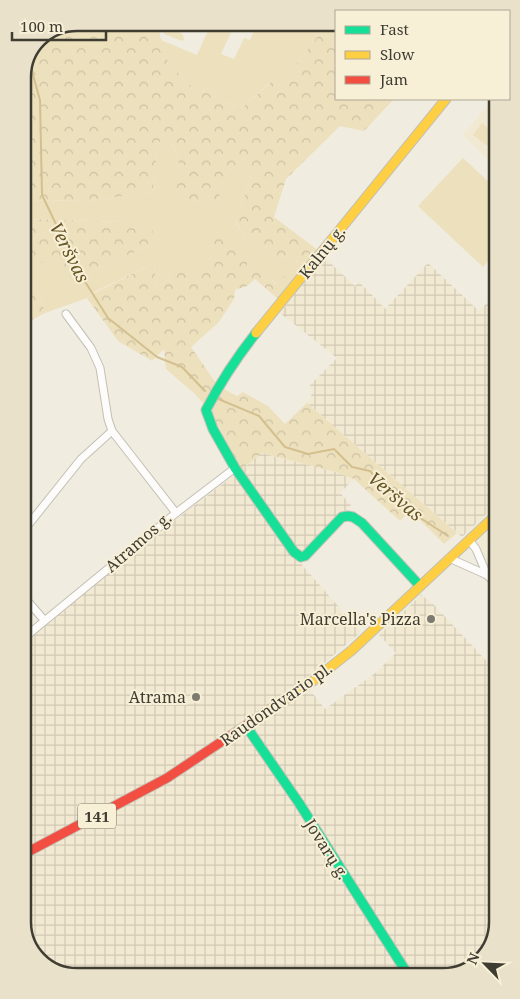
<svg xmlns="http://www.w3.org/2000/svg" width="520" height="999" viewBox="0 0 520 999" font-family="'Noto Serif',serif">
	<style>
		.built { fill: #f2e9d2 }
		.industrial { fill: url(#industrial-grid) }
		.green { fill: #ede0bd }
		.forest { fill: url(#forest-crowns) }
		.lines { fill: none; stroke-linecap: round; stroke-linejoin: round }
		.stream { stroke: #d3c08e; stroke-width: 2 }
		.street-casing { stroke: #c3c0b6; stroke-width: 9 }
		.fast-casing { stroke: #c3c0b6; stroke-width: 11 }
		.slow-casing { stroke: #c3c0b6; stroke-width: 11 }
		.jam-casing { stroke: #c3c0b6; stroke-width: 11 }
		.street { stroke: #fdfcfa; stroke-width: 7 }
		.fast { stroke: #16e098; stroke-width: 9 }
		.slow { stroke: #ffcf43; stroke-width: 9 }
		.jam { stroke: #f24e42; stroke-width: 9 }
		.poi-dot { fill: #7d7a6f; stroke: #f8efd7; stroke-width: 2 }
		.labels { text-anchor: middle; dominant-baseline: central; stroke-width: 4; stroke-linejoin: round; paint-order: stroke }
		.shield { fill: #f8efd7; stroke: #767264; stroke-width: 1 }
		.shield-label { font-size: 15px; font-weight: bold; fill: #3f3c32 }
		.street-label { font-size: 16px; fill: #3f3c32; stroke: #f8efd7 }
		.poi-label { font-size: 16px; fill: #3f3c32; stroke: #f8efd7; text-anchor: end }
		.water-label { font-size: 18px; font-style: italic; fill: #665423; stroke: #f8efd7 }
		.rim { fill: none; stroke: #3f3c32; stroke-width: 2.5 }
	</style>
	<defs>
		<pattern id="industrial-grid" width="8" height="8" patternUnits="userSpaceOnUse" patternTransform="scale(1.25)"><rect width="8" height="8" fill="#f2e9d2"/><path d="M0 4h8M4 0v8" fill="none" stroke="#d1c9b5"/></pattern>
		<pattern id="forest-crowns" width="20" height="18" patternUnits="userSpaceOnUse" patternTransform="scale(1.25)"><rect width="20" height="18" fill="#ede0bd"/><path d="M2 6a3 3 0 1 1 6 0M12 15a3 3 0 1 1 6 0" fill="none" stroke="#ccc1a3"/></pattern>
	</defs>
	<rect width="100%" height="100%" fill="#f0ecdf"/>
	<g class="built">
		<polygon points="493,99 494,99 494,165 463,135"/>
		<polygon points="496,524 496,578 479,549 478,543 481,538"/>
	</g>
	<g class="industrial">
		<polygon points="324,257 355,286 359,282 377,300 385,309 428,263 479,311 495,295 496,505 462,537 307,403 312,394 310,385 337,358 280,313"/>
		<polygon points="261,453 336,472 354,479 340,493 351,505 304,551 302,565 361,632 303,681 325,709 374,674 396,653 379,635 421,595 434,605 496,671 497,922 488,953 464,972 73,976 44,965 27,943 25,637 44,620 241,470"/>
	</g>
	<g class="green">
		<path d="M163,23H168L167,25C175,29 184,31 184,40L182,41L164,34L163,31Z"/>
		<polygon points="237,23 323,23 318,36 280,86 270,82 241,109 188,84 168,62 161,40 197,55 209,29 213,31 217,26 225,30 227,25 233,28 221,54 234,59 244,38 250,40 254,31"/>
		<polygon points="482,123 494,132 493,150 473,135"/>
		<polygon points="160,141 174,145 180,168 172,184 182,198 207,204 217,201 222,189 226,174 244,158 252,174 240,210 235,222 247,241 265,246 272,255 293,260 306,266 291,283 277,285 270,277 262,262 255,266 247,268 221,255 206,266 191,272 183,266 172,269 168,279 156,287 154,263 94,292 87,298 45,313 41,297 29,277 33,266 52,257 59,272 72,284 99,267 154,244 133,222 23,219 23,200 88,201 153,192 154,170"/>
		<polygon points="463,158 494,187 494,254 483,267 418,206"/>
	</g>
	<g class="forest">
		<polygon points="77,23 160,23 160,36 168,62 188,84 241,109 271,82 280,86 318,36 323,23 336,23 336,99 394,99 364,131 340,126 286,179 274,217 319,251 306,266 293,260 272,255 265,246 247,241 235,221 240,210 252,174 244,158 226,174 222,189 217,201 207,204 182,198 172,184 180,168 174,145 160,141 154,170 153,192 88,201 23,200 23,74 39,38"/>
		<polygon points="23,219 133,222 152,227 154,244 99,267 72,284 59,272 52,258 34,266 29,277 41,297 45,313 24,324"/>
		<polygon points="210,236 224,236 234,244 247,260 247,268 255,266 262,261 270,277 276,285 283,275 291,283 278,299 255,279 247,286 235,290 234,299 219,322 191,347 218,386 237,396 243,392 268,406 285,424 307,403 457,533 444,544 418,518 413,521 407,514 400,521 354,479 336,472 262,453 241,470 211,412 195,394 166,369 164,349 152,361 118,341 87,298 94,293 154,263 156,287 168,279 172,269 176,264 183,266 191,271 206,266 220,255 205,248 203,241"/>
	</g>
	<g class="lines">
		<g class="stream">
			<polyline points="29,61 40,100 42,195 79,272 108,318 157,357 182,367 205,391"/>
			<polyline points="216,398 259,416 285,447 308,454 334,449 352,467 370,471 405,508 448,536"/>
		</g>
		<defs>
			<g id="street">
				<polyline points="112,431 176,513"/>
				<polyline points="25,529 81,459 112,431 108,419 100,368 91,348 66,314"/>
				<polyline points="469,540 476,549 487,575 496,584"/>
				<polyline points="449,558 487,575"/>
				<polyline points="25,598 44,620"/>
				<polyline points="25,637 176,513 235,468"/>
			</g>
			<g id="fast">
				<path d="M256,333C237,357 220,383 206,410L213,429L235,468L294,552L301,557L305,556L342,517L348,516L353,517L362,523L420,586"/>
				<polyline points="246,726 299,803 407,973"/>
			</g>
			<g id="slow">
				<polyline points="256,333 446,99"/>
				<polyline points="251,722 313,681 352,650 496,515"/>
			</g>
			<polyline id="jam" points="26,853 167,778 251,722"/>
		</defs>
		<use href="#street" class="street-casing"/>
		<use href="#fast" class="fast-casing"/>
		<use href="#slow" class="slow-casing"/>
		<use href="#jam" class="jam-casing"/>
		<use href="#street" class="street"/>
		<use href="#fast" class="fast"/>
		<use href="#slow" class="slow"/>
		<use href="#jam" class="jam"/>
	</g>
	<g class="poi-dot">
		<circle cx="431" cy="619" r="5"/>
		<circle cx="196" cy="697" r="5"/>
	</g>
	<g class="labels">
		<rect class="shield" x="78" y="803.5" width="38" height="25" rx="4"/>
		<g class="shield-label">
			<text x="97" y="816">141</text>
		</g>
		<g class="street-label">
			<text transform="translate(322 252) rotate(-51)">Kalnų g.</text>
			<text transform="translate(138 542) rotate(-41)">Atramos g.</text>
			<text transform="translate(276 704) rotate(-35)">Raudondvario pl.</text>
			<text transform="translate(327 849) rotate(58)">Jovarų g.</text>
		</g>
		<g class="poi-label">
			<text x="421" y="619">Marcella's Pizza</text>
			<text x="186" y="697">Atrama</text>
		</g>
		<g class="water-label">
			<text transform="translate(70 252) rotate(63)">Veršvas</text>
			<text transform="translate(396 496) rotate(40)">Veršvas</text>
		</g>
	</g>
	<path d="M0 0H520V999H0ZM77 31H443A46 46 0 0 1 489 77V922A46 46 0 0 1 443 968H77A46 46 0 0 1 31 922V77A46 46 0 0 1 77 31Z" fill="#e9e1ca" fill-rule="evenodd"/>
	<path class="rim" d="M77 31H443A46 46 0 0 1 489 77V922A46 46 0 0 1 443 968H77A46 46 0 0 1 31 922V77A46 46 0 0 1 77 31Z"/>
	<rect x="335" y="10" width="175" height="90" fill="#f8efd7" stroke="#aea795"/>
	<rect x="345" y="26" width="25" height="8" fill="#16e098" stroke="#aea795"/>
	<text x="380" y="35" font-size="15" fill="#3f3c32">Fast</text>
	<rect x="345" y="51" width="25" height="8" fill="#ffcf43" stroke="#aea795"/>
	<text x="380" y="60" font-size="15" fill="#3f3c32">Slow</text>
	<rect x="345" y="76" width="25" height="8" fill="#f24e42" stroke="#aea795"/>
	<text x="380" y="85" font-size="15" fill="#3f3c32">Jam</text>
	<g transform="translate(485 964) rotate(294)" stroke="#f8efd7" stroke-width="4" paint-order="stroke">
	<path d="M0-4L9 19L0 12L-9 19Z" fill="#3f3c32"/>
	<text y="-8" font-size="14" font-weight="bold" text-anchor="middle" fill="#3f3c32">N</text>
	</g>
	<path d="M12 32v8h94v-8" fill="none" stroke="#3f3c32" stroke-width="2.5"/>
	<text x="20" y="32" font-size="15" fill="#3f3c32" stroke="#f8efd7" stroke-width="4" paint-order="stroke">100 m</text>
</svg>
